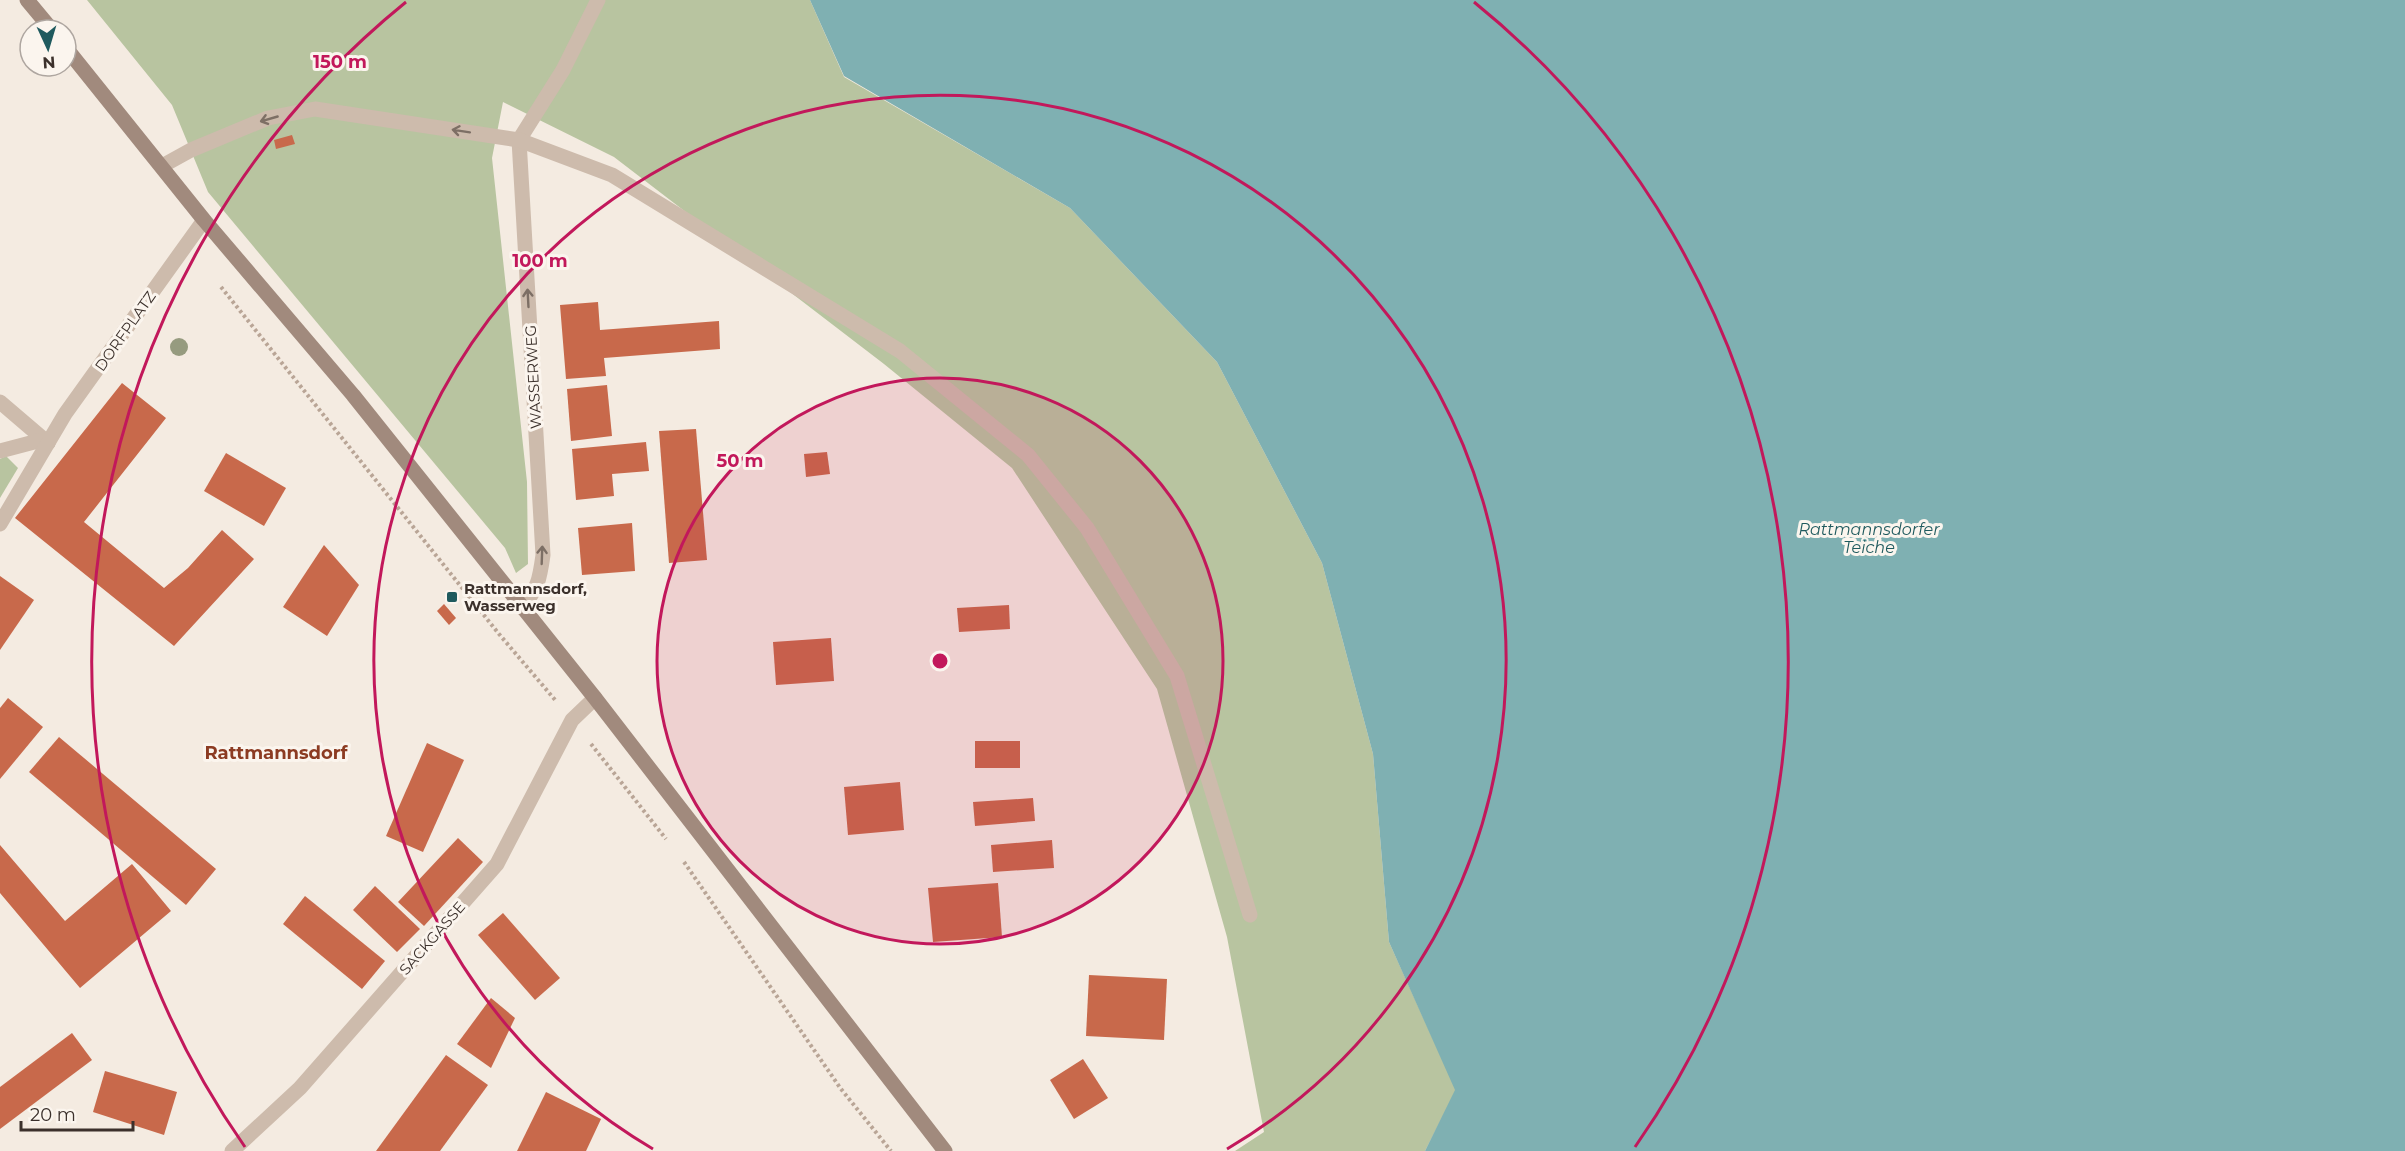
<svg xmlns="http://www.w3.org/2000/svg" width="2405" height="1151" viewBox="0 0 2405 1151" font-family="Montserrat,sans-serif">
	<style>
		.green { fill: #b8c4a0 }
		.water { fill: #7fb0b2 }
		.building { fill: #c8694b }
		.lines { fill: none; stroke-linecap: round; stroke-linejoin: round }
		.path { stroke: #b9a596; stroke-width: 4; stroke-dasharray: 3 3; stroke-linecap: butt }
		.lane { stroke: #cdbbac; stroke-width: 15 }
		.street { stroke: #cdbbac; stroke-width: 15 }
		.secondary { stroke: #a18a7d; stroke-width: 15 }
		.tree { fill: #969b7f }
		.oneway { stroke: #7d6f65 }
		.ring { fill: none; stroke: #c2185b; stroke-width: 3 }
		.poi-dot { fill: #1f5a5e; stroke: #fbf5ee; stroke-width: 2 }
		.labels { text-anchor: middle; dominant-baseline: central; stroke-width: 6; stroke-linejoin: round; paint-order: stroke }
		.street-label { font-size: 15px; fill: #3b302b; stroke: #fbf5ee }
		.poi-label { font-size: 15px; font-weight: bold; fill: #3b302b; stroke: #fbf5ee; text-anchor: start }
		.water-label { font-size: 16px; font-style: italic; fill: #1f5a5e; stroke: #fbf5ee }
		.quarter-label { font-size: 18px; font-weight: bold; fill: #8c3b22; stroke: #fbf5ee }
		.centre { fill: #c2185b; stroke: #fbf5ee; stroke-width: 3 }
		.ring-label { font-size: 18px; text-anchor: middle; font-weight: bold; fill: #c2185b; stroke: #fbf5ee; stroke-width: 6; stroke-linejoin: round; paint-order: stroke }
	</style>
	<rect width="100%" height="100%" fill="#f4ebe1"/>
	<g class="green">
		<polygon points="87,0 810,0 844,77 1070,208 1217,362 1322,563 1373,754 1389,942 1456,1090 1425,1151 1235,1151 1264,1132 1227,937 1157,689 1012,468 884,364 614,157 503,102 492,158 527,482 528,564 516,573 505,548 208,192 172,105"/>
		<polygon points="6,456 18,468 0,498 0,459"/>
	</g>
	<polygon class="water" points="810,0 2405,0 2405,1151 1425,1151 1455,1090 1389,942 1373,754 1322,563 1217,362 1070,208 844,76"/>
	<g class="building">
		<polygon points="292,135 295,144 276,149 274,140"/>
		<polygon points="598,302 600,330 719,321 720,349 604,358 606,376 566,379 560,305"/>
		<polygon points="122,383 166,418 84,522 164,588 188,568 222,530 254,559 174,646 15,518"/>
		<polygon points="607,385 612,436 571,441 567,389"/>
		<polygon points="696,429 707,560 669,563 659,431"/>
		<polygon points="646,442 649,471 612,474 614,496 576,500 572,449"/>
		<polygon points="827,452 830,474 806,477 804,454"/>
		<polygon points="226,453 286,488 264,526 204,491"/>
		<polygon points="632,523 635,571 582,575 578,528"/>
		<polygon points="324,545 359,585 327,636 283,607"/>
		<polygon points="0,576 34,600 0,650"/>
		<polygon points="444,604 456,618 449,625 437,611"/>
		<polygon points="1009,605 1010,629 959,632 957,608"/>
		<polygon points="831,638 834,681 776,685 773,642"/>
		<polygon points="8,698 43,727 0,779 0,708"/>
		<polygon points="59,737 216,869 186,905 29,772"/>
		<rect x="975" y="741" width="45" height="27"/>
		<polygon points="427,743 464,760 423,852 386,836"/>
		<polygon points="900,782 904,830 848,835 844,787"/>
		<polygon points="1033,798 1035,821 975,826 973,802"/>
		<polygon points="458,838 483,862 424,926 398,902"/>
		<polygon points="1052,840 1054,868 993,872 991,845"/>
		<polygon points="0,845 65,921 132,864 171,911 80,988 0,893"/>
		<polygon points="998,883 1002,937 933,942 928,888"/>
		<polygon points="375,886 420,929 397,952 353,910"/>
		<polygon points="305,896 385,961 362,989 283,924"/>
		<polygon points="503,913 560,978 535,1000 478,935"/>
		<polygon points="1089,975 1167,979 1164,1040 1086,1036"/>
		<polygon points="491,998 515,1018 491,1068 457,1044"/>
		<polygon points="72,1033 92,1060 0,1129 0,1087"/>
		<polygon points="446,1055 488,1085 440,1151 376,1151"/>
		<polygon points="1083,1059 1108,1098 1074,1119 1050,1080"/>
		<polygon points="105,1071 177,1092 164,1135 93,1112"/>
		<polygon points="546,1092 601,1119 586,1151 517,1151"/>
	</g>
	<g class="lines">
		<g class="path">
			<polyline points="221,287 499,634 556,701"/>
			<polyline points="591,744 666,839"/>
			<polyline points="684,862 841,1089 891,1151"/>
		</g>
		<polyline class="lane" points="519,140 563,70 598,0"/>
		<g class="street">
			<path d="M519,140L543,555C540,577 538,592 520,607"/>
			<polyline points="162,166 191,150 268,118 315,109 519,140 612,175 900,351 1028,455 1087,528 1177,676 1250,915"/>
			<polyline points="0,402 48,443"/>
			<polyline points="0,451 38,441 48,443"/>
			<polyline points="0,524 65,414 204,220"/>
			<polyline points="232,1151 300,1088 497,864 572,720 595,698"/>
		</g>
		<g class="secondary">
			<polyline points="27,0 52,30"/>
			<polyline points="66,48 204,220 353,395 595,698 945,1151"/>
		</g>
	</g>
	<circle class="tree" cx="179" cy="347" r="9"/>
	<defs><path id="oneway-shaft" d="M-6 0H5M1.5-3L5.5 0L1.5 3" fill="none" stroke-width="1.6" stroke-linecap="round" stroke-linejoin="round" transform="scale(1.5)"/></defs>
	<g class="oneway">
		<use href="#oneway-shaft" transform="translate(269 119) rotate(164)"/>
		<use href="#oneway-shaft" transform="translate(461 131) rotate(-171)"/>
		<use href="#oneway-shaft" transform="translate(528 298) rotate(-93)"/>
		<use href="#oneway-shaft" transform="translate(542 555) rotate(-88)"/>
	</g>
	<circle cx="940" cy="661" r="283" fill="#c2185b" fill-opacity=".12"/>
	<g class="ring">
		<circle cx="940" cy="661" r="283"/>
		<path d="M653 1149A566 566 0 1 1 1227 1149"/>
		<path d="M245 1147A848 848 0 0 1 406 2M1474 2A848 848 0 0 1 1635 1147"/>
	</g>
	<rect class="poi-dot" x="446" y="591" width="12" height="12" rx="3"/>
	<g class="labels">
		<g class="street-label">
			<text transform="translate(125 331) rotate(-55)">DORFPLATZ</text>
			<text transform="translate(533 377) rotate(-93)">WASSERWEG</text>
			<text transform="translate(432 938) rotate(-49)">SACKGASSE</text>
		</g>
		<g class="poi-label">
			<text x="464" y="588">Rattmannsdorf,<tspan x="464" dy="17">Wasserweg</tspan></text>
		</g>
		<g class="water-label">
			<text x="1869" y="529">Rattmannsdorfer<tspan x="1869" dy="18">Teiche</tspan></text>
		</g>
		<g class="quarter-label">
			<text x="276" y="753">Rattmannsdorf</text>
		</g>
	</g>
	<circle cx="940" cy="661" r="9" class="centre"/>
	<g class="ring-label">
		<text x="340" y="68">150 m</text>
		<text x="540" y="267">100 m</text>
		<text x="740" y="467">50 m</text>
	</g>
	<g transform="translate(48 48) rotate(176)"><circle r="28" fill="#fbf5ee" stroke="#aea6a0" stroke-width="1.5"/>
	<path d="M0-4.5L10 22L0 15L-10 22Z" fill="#1f5a5e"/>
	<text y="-9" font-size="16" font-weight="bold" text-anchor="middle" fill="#3b302b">N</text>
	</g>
	<path d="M21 1121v9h112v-9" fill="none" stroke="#3b302b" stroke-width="3"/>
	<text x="30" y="1121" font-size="18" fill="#3b302b" stroke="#fbf5ee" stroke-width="4.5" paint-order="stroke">20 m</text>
</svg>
